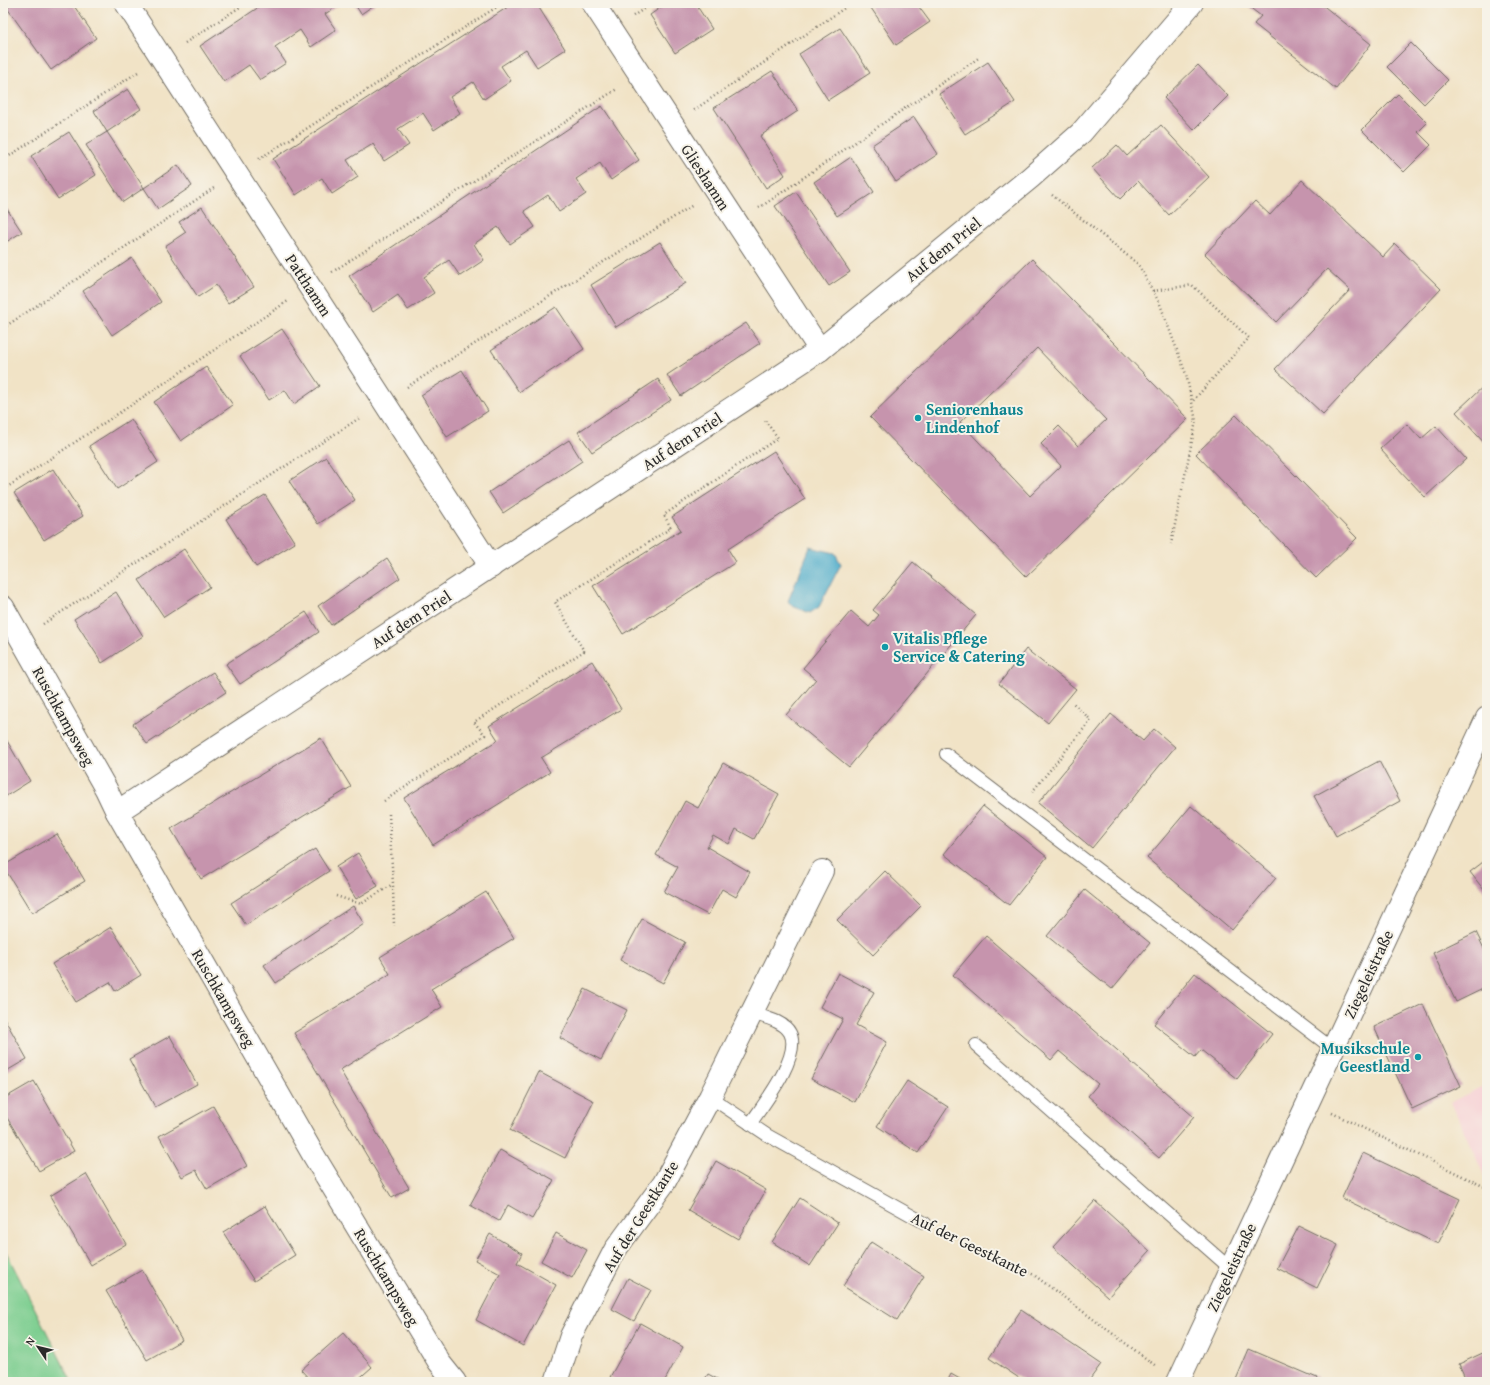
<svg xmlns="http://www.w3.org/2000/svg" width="1490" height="1385" viewBox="0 0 1490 1385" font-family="'Gentium Book Plus',serif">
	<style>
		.built { fill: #f7cfd4 }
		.green { fill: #7dce90; stroke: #547c5e }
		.water { fill: #4babca; stroke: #3b6b7a }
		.building { fill: #c694ad; fill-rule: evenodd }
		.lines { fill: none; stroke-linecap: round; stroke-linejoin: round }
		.service-casing { stroke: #706b61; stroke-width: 14 }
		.minor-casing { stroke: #706b61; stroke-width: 24 }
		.path { stroke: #706b61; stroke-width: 2.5; stroke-dasharray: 1 3; stroke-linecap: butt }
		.service { stroke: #fff; stroke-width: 12 }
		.minor { stroke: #fff; stroke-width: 22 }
		.culture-dot { fill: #0f9aa8; stroke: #f7f3e8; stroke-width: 1.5 }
		.labels { text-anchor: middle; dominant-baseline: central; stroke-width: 4; stroke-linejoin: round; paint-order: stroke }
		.street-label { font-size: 16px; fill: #2b2b2b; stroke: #f7f3e8 }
		.culture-label { font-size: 16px; font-weight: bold; fill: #0d838f; stroke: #f7f3e8; text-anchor: start }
	</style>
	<rect width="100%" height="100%" fill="#f7f3e8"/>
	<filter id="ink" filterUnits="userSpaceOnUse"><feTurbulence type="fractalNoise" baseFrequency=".025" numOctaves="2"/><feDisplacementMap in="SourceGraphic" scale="8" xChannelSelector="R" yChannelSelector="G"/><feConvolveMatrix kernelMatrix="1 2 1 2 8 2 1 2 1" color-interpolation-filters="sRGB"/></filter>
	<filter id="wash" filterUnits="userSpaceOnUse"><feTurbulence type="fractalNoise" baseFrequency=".012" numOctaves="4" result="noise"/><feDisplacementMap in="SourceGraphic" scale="16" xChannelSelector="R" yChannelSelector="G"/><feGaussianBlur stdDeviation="0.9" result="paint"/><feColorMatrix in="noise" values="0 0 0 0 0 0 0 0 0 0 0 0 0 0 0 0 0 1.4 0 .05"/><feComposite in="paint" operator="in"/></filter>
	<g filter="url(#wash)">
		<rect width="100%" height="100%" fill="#f1e3c6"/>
		<polygon class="built" points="1487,1084 1487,1182 1451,1102"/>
		<polygon class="green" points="3,1246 72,1382 3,1382"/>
		<polygon class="water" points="810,547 835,553 841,564 819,607 810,613 792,606 788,601"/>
		<g id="blocks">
			<g class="building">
				<polygon points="14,3 72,3 96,38 51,70 7,8"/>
				<polygon points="265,3 342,3 325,14 336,30 311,47 300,30 275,47 286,63 260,80 249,65 224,82 200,46"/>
				<polygon points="354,3 377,3 361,14"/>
				<polygon points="514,3 536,3 565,49 537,67 526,50 501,66 511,81 484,99 473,82 450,97 460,113 434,130 423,113 398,129 409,145 384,161 373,144 347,160 358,177 332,194 322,178 296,195 273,159"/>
				<polygon points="667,3 695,3 712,29 675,53 650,15"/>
				<polygon points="871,3 916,3 930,22 896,45 869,5"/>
				<polygon points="1244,3 1320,3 1371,44 1336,89 1254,24 1261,16"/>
				<polygon points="840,28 870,73 828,100 799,54"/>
				<polygon points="1411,43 1448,80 1424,104 1387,67"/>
				<polygon points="988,62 1015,102 965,134 939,94"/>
				<polygon points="1198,65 1228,96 1194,130 1164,98"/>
				<polygon points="772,71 798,111 760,136 785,175 766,188 714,108"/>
				<polygon points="128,89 141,109 107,132 144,188 123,202 86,145 107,132 94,111"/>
				<polygon points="1398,94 1427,123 1418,132 1431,145 1404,172 1362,130"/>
				<polygon points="602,106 639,160 611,180 600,163 576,179 586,194 559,212 548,195 524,211 535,227 510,244 498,227 474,244 484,260 460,276 449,260 424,277 434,293 408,310 398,295 373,312 349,276"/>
				<polygon points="914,117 938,154 896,182 872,145"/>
				<polygon points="1161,125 1209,177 1169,215 1138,181 1120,199 1092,168 1117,145 1127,156"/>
				<polygon points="69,132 96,175 58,199 31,156"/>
				<polygon points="851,157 874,192 837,216 814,182"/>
				<polygon points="178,165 192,186 158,209 144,188"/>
				<polygon points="1302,180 1383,257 1395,244 1441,289 1323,414 1275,369 1350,290 1327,269 1276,322 1205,254 1255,201 1270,215"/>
				<polygon points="796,192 850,272 829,286 775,206"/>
				<polygon points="3,203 22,232 3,244"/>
				<polygon points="202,207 254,287 228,303 216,285 198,297 165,246 186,232 179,222"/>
				<polygon points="660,242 686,283 616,327 591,285"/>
				<polygon points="132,258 161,302 112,335 83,291"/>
				<path d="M1032,259L1188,419L1026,577L870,417ZM1037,348L1106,420L1078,446L1059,426L1041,444L1061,466L1030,496L960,422Z"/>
				<polygon points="556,307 584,349 519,392 491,350"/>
				<polygon points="746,323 760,343 681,396 667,375"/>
				<polygon points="282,329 320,386 294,404 285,390 269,400 240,356"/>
				<polygon points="206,367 233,405 181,441 154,402"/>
				<polygon points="462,370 488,411 447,437 421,395"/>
				<polygon points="658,379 671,400 592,452 578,432"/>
				<polygon points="1487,383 1487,446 1456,412"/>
				<polygon points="1236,415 1357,538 1316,578 1196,454"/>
				<polygon points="131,419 158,462 117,489 89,446"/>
				<polygon points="1407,424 1421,439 1436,426 1466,459 1425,497 1380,449"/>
				<polygon points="569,440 582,461 503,513 489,492"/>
				<polygon points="774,451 805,499 728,549 736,562 623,634 593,586 681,530 672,517"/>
				<polygon points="326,457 355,500 318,524 289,481"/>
				<polygon points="53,469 83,516 44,540 14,493"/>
				<polygon points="265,495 295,543 256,567 226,519"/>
				<polygon points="184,549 210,587 164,617 139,580"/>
				<polygon points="387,558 400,578 331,625 318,606"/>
				<polygon points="913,562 976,615 849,767 786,715 816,679 803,668 851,611 869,627 879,615 873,610"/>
				<polygon points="116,592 143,636 102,663 74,619"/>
				<polygon points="306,612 319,632 240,684 226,664"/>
				<polygon points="1026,649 1076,689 1048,723 999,684"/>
				<polygon points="592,661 621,709 541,758 550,772 433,845 404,798 498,740 489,726"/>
				<polygon points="213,672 226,692 147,744 133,724"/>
				<polygon points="1111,714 1143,741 1154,729 1175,747 1092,848 1038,803"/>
				<polygon points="321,738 351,787 201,879 171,829"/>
				<polygon points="6,739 30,781 3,798 3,741"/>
				<polygon points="1379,761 1400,801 1336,836 1314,796"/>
				<polygon points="723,763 779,794 754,839 736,829 729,844 713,835 707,847 750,872 736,897 722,889 708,915 664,892 678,867 656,855 685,801 698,808"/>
				<polygon points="983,806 1047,857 1009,905 944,854"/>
				<polygon points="1191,806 1276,878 1232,930 1147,858"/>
				<polygon points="57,834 85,881 32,913 3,866"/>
				<polygon points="315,849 329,871 246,925 231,903"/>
				<polygon points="358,853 378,886 356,899 336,867"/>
				<polygon points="1487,859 1487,894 1470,872"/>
				<polygon points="885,871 921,906 873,955 837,920"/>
				<polygon points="1085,890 1150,943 1112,989 1047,936"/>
				<polygon points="486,892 514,938 431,989 442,1007 340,1070 409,1188 392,1198 294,1033 390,974 380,957"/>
				<polygon points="353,906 364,924 276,983 264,965"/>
				<polygon points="642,919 685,942 663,983 620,960"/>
				<polygon points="111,927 141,975 115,991 110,982 76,1002 52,964"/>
				<polygon points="1476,932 1487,955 1487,987 1456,1002 1433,953"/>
				<polygon points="986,936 1194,1117 1159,1158 1088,1096 1098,1084 1059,1051 1051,1060 953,975"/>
				<polygon points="838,973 874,992 856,1025 887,1042 855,1102 811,1079 843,1019 820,1007"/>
				<polygon points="1195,973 1272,1034 1237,1079 1201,1050 1195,1057 1154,1024"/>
				<polygon points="585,989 627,1010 601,1060 560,1038"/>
				<polygon points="1423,1004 1461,1086 1412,1109 1374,1027"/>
				<polygon points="3,1016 27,1059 3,1073"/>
				<polygon points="170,1036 197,1084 155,1107 129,1059"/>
				<polygon points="539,1072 594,1101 565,1158 510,1130"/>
				<polygon points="34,1081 74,1151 39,1171 3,1111 3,1099"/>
				<polygon points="907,1081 948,1107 918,1153 877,1126"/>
				<polygon points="213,1106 247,1166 207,1189 196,1170 182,1177 159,1136"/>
				<polygon points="500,1150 554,1180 532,1219 508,1205 499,1221 470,1205"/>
				<polygon points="1363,1153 1460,1199 1438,1244 1342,1198"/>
				<polygon points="716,1161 766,1190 738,1239 688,1210"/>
				<polygon points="86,1174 126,1244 91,1265 50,1196"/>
				<polygon points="800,1198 838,1223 810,1266 772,1242"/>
				<polygon points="1095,1201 1150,1251 1108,1297 1053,1247"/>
				<polygon points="265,1206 295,1255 254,1281 223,1232"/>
				<polygon points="1299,1226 1338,1245 1317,1288 1277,1268"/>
				<polygon points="556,1233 587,1250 572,1278 541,1261"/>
				<polygon points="490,1234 522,1253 517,1263 556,1285 523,1346 476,1320 500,1274 475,1260"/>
				<polygon points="871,1242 924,1276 897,1320 843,1286"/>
				<polygon points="142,1270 182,1340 147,1360 106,1291"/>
				<polygon points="628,1278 651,1290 634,1321 612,1309"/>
				<polygon points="1021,1310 1101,1364 1088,1382 1025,1382 989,1358"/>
				<polygon points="640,1323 683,1347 664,1382 619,1382 610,1377"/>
				<polygon points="343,1333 372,1367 355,1382 312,1382 301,1370"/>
				<polygon points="1249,1349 1317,1378 1315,1382 1235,1382"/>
				<polygon points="1487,1351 1487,1382 1467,1382 1459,1364"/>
				<polygon points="708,1374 723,1382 703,1382"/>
				<polygon points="951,1374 965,1382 947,1382"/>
			</g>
		</g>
	</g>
	<g filter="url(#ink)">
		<use href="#blocks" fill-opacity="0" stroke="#706b61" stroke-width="1"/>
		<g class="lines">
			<defs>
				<g id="service">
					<polyline points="946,754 1333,1049"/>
					<polyline points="976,1045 1231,1269"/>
					<polyline points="710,1097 767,1135 925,1223"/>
					<path d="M750,1124C763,1105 802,1056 790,1033C784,1021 763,1017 752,1013"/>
				</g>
				<g id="minor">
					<polyline points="126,3 491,567"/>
					<polyline points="593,3 820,350"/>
					<polyline points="3,607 106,789 117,812 314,1156 439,1362 455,1382"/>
					<polyline points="117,812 820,350 1030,178 1081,133 1192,3"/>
					<polyline points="556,1382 571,1336 615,1250 664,1183 710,1097 822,871"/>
					<polyline points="1178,1382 1487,718"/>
				</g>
			</defs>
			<use href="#service" class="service-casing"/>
			<use href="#minor" class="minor-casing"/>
			<g class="path">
				<polyline points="633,16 653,3"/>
				<polyline points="185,43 246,3"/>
				<polyline points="694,110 852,3"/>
				<polyline points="259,159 503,3"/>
				<polyline points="3,160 138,72"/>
				<polyline points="1052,195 1138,264 1160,304 1186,374 1196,421 1171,544"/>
				<polyline points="759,208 980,57"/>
				<polyline points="332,272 617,89"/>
				<polyline points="1153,291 1192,285 1249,338 1192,402"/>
				<polyline points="3,328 214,188"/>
				<polyline points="407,387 693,205"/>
				<polyline points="3,490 288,301"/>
				<polyline points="43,624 361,417"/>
				<polyline points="1032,792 1091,720 1072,702"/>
				<polyline points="384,801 485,735 474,722 584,651 555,602 671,528 664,515 778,438 764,419"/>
				<polyline points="389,814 393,884 394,926"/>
				<polyline points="336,896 361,904 393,884"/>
				<polyline points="1332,1113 1487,1188"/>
				<polyline points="945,1233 1034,1275 1156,1366"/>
			</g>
			<use href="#service" class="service"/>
			<use href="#minor" class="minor"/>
		</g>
	</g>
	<g class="culture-dot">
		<circle cx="918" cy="418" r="4"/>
		<circle cx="885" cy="647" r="4"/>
		<circle cx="1418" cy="1057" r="4"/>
	</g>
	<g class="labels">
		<g class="street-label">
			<text transform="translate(706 177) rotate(57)">Glieshamm</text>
			<text transform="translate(943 249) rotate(-39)">Auf dem Priel</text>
			<text transform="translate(309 285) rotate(57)">Patthamm</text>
			<text transform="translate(682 441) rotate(-33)">Auf dem Priel</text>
			<text transform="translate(411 619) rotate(-33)">Auf dem Priel</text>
			<text transform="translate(64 716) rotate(61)">Ruschkampsweg</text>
			<text transform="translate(1368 974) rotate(-65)">Ziegeleistraße</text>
			<text transform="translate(224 998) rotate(60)">Ruschkampsweg</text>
			<text transform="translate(640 1216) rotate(-58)">Auf der Geestkante</text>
			<text transform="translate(970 1244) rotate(26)">Auf der Geestkante</text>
			<text transform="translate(1231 1267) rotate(-65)">Ziegeleistraße</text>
			<text transform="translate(387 1277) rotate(59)">Ruschkampsweg</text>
		</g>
		<g class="culture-label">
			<text x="926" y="409">Seniorenhaus<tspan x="926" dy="18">Lindenhof</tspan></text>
			<text x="893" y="638">Vitalis Pflege<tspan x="893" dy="18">Service &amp; Catering</tspan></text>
			<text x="1410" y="1048" text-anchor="end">Musikschule<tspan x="1410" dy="18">Geestland</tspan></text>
		</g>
	</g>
	<rect width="1490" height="1385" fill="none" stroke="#f7f3e8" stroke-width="16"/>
	<g transform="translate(38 1347) rotate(305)" stroke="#f7f3e8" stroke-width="3" paint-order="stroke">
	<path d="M0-3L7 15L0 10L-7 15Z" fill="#2b2b2b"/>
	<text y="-6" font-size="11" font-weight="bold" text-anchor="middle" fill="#2b2b2b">N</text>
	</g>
</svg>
